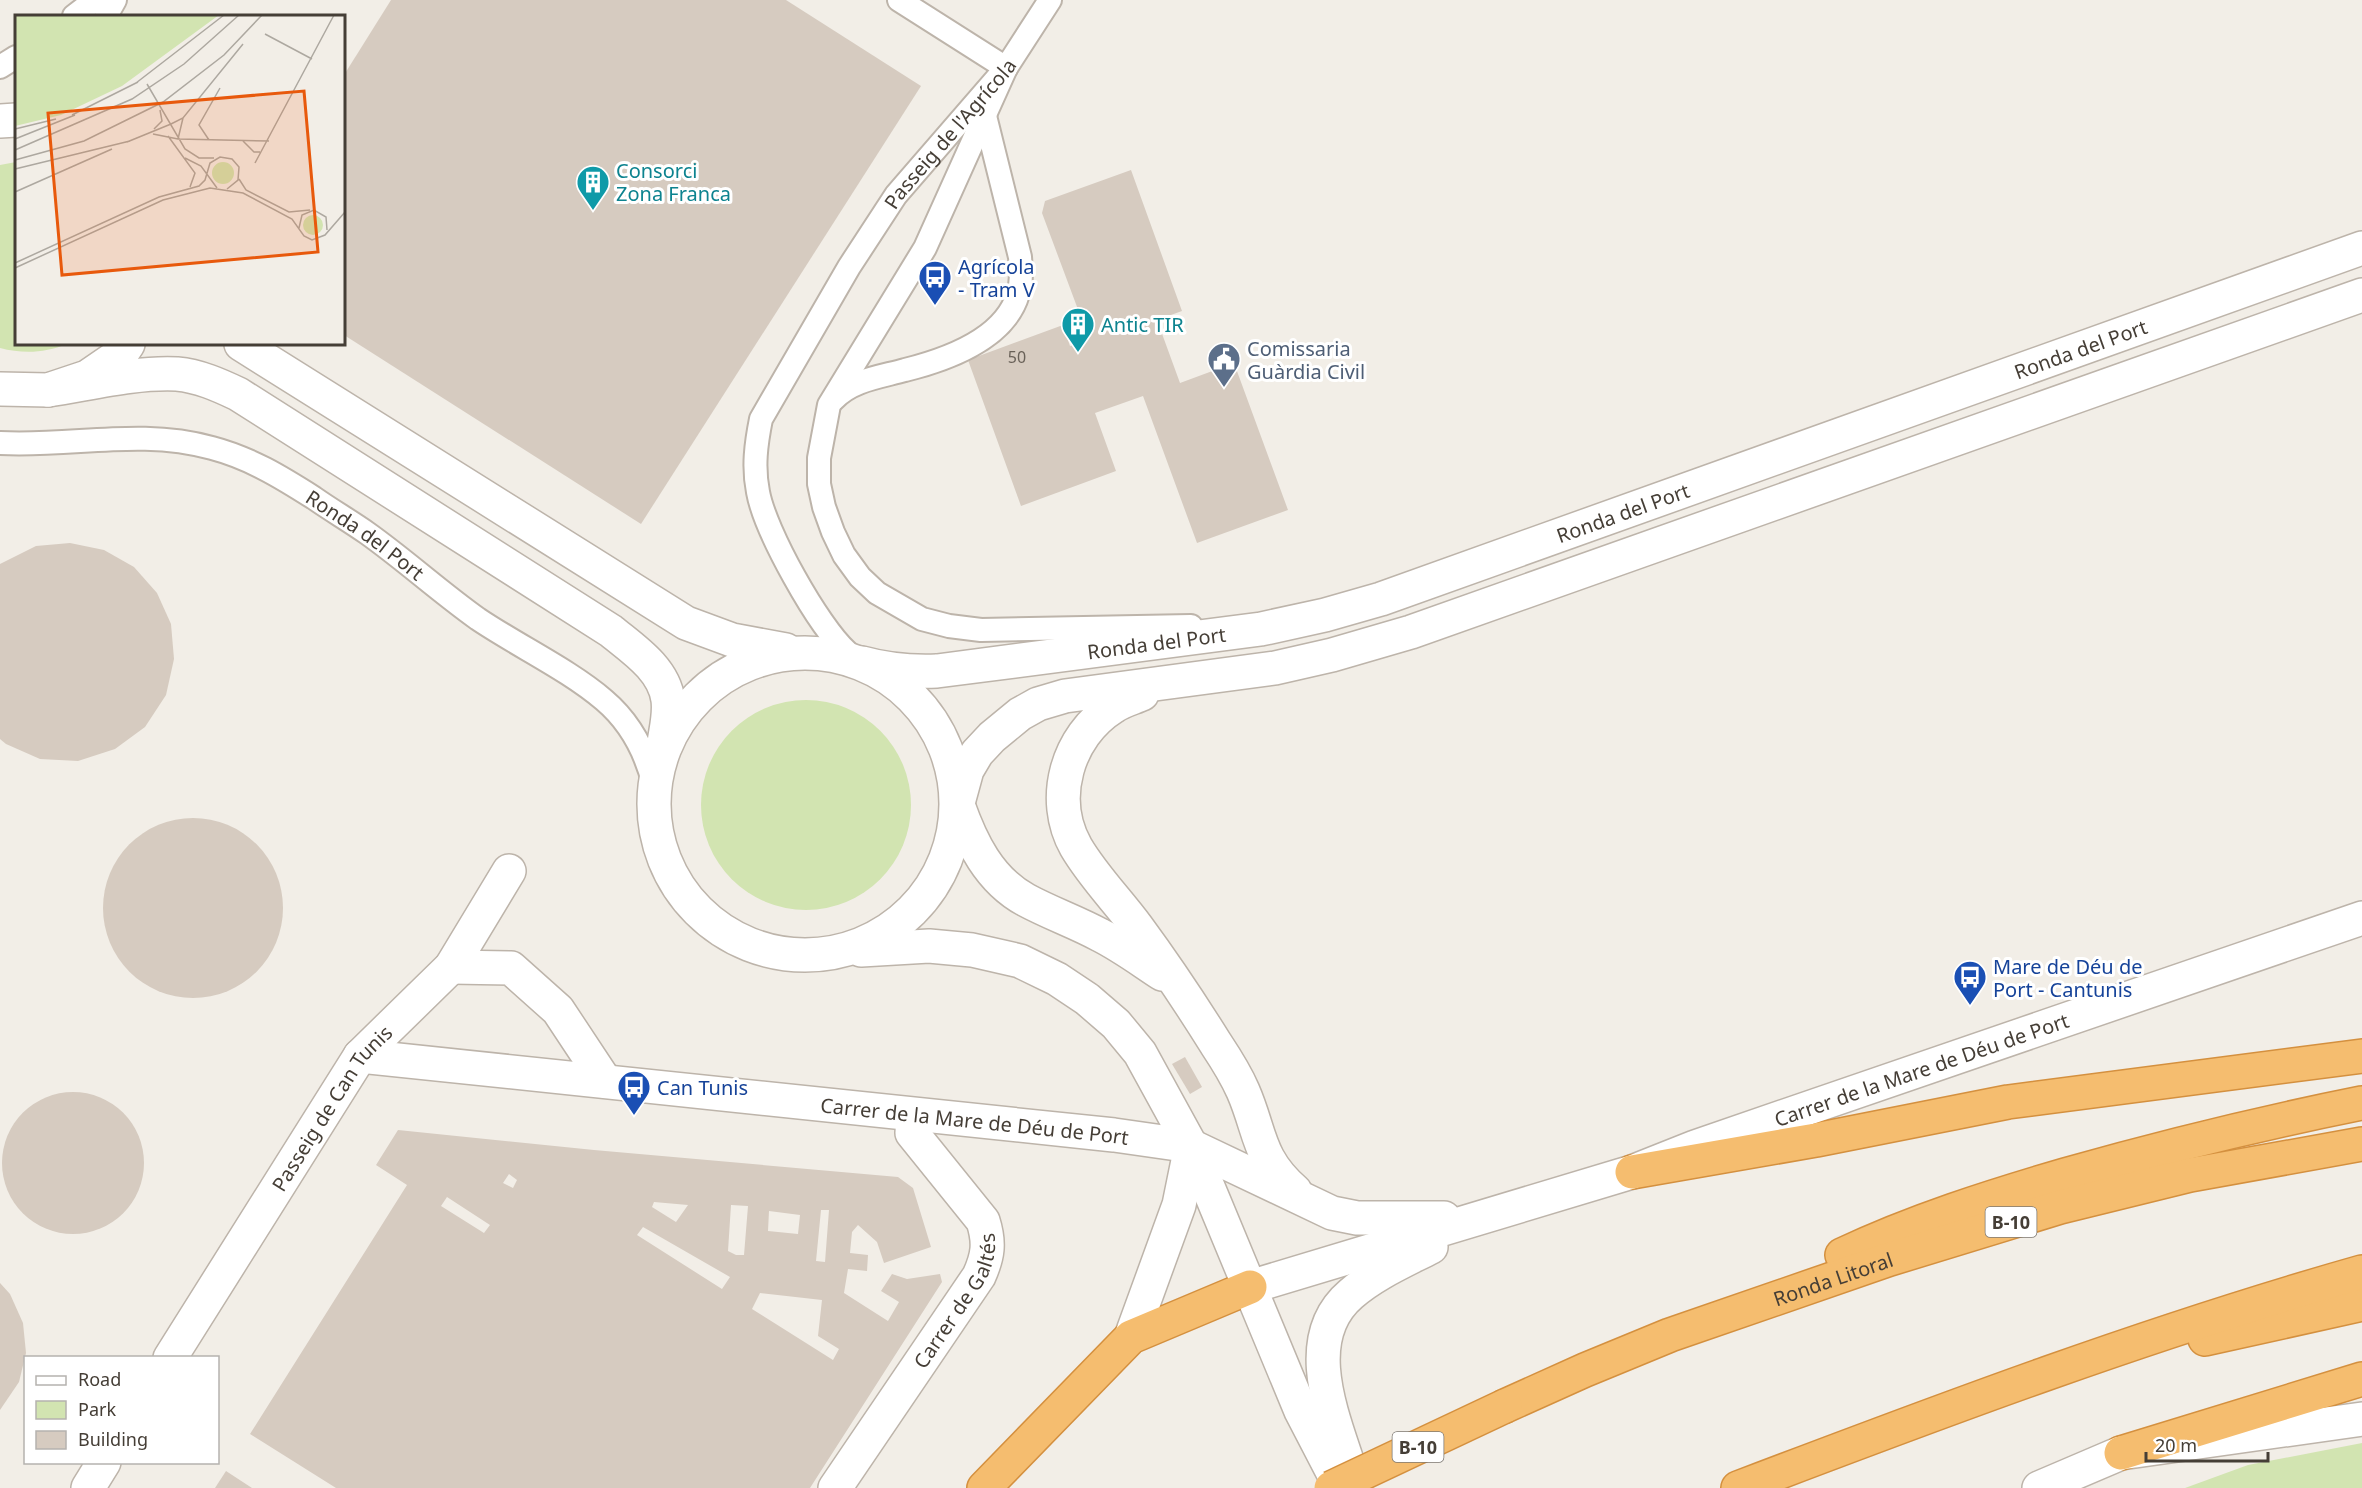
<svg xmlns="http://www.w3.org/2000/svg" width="2362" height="1488" viewBox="0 0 2362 1488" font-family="'Noto Sans',sans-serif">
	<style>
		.green { fill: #d2e4b1 }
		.building { fill: #d6cbc0; fill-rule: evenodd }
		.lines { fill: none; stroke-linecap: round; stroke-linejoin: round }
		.lane-casing { stroke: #bdb4aa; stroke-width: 26 }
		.street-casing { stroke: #bdb4aa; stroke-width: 36 }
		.highway-casing { stroke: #d4903f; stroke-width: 36 }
		.lane { stroke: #fff; stroke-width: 22 }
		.street { stroke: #fff; stroke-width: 33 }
		.highway { stroke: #f5bd6f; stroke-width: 33 }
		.highway-bridge-casing { stroke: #d4903f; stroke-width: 36; stroke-linecap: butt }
		.highway-bridge { stroke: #f5bd6f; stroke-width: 33 }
		.labels { text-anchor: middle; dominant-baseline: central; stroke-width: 6; stroke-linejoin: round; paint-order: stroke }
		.number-label { font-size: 16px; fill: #696158 }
		.shield { fill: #fff; stroke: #7d7872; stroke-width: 1.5 }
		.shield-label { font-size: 18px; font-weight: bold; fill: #453e36 }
		.street-label { font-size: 20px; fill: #453e36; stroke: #fff }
		.culture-label { font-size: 20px; fill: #0d838f; stroke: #fff; text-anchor: start }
		.transit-label { font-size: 20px; fill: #164399; stroke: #fff; text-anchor: start }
		.service-label { font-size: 20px; fill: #4e5e75; stroke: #fff; text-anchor: start }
		.inset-road { fill: none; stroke: #ada8a0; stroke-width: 1.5 }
		.view { fill: #e8590c; fill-opacity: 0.15; stroke: #e8590c; stroke-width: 3 }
		.inset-edge { fill: none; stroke: #453e36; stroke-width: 3 }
	</style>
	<rect width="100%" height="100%" fill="#f2eee7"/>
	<g class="green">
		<path d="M16,162V344H67C45,353 23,354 0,348V165Z"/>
		<circle cx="806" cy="805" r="105"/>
		<polygon points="2362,1443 2362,1488 2185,1488 2248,1465"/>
	</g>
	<g class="building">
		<polygon points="391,0 786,0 921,86 641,524 344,335 344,75"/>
		<polygon points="1131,170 1182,311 1157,320 1180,383 1234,363 1288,510 1197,543 1143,396 1095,413 1116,471 1021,506 968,360 1063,325 1070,346 1089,339 1042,213 1045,201"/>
		<polygon points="70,543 104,550 134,567 157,593 171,624 174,659 166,695 145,727 115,749 78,761 40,759 6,744 0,739 0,564 36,546"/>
		<circle cx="193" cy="908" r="90"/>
		<polygon points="1185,1057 1202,1087 1190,1094 1172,1064"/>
		<circle cx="73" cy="1163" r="71"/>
		<path d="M398,1130L594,1150L898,1177L913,1188L931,1247L884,1263L877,1242L858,1225L852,1232L850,1253L868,1255L867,1271L848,1269L844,1293L888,1321L899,1302L881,1291L892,1274L907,1279L940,1274L942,1282L810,1488H336L250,1434L407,1185L376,1165ZM509,1174L517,1180L513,1188L503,1183ZM447,1197L490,1225L484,1233L441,1206ZM654,1202L688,1205L676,1222L652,1207ZM731,1205L748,1206L744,1255H736L728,1251ZM821,1210H829L825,1262L816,1261ZM769,1211L800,1215L798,1234L768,1231ZM643,1227L730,1277L722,1289L637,1235ZM760,1293L822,1300L818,1336L839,1349L833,1360L752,1309Z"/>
		<polygon points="0,1283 10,1294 23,1323 26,1353 19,1382 0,1410"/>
		<polygon points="226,1471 252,1488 215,1488"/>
	</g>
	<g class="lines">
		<defs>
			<g id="lane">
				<polyline points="899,0 1006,68"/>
				<polyline points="74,16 95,0"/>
				<polyline points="106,16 115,0"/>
				<polyline points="0,67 16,57"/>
				<polyline points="1006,68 925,248 829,405 819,458 819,484 824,507 833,532 844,555 860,577 877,593 922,619 949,626 981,630 1191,626"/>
				<path d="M834,399C852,380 880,377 905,370C945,360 1005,339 1018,294C1022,282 1021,270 1020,257L985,116"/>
				<path id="s1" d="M0,443C74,447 139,428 212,448C250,458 281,477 314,498C331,510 350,521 367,533C405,560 440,592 478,619C518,646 569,670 604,700C630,722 646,753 654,785"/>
				<path id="s2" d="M862,663C857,660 851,656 847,652C818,626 765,531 758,492C753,467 756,444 761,419L849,267L896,195L1006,68L1050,0"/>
			</g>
			<g id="street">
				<polyline points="0,121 16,120"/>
				<polyline points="241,344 686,623 732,640 786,650"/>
				<polyline points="0,389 48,390 87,377 122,353 128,344"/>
				<path d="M48,390C89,384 134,372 177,374C199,376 219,385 238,394L611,631C633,649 664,669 668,700C670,714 666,729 664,743"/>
				<circle cx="805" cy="804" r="151"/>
				<path id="s3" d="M862,663C887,670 911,672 937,671L1261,629L1325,615L1381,599L2362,248"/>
				<path d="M1142,694C1133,698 1121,701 1113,707C1067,736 1049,799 1076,847C1093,876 1117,900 1137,927C1165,965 1191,1004 1216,1044C1226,1059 1236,1075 1243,1091C1261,1132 1257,1158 1295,1191"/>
				<polyline points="958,803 967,770 977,753 992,737 1020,714 1038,704 1065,696 1275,668 1332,655 1411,632 2362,295"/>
				<path d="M958,805C971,842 989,880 1026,900C1050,913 1076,922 1100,935C1122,946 1142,961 1162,974"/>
				<polyline points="861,950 929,946 972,950 1020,961 1057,979 1087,999 1116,1024 1140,1053 1191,1146 1301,1411 1341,1488"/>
				<polyline points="451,967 511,968 558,1010 605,1081"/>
				<path id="s4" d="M360,1056L1114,1135L1191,1146L1332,1213L1357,1218H1444"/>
				<path id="s5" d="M1250,1287L1632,1172L1695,1147L2362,918"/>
				<polyline points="1131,1337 1179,1205 1191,1146"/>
				<path id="s6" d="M170,1358L360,1056L451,967L509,871"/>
				<path d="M1352,1476C1335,1421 1297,1340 1351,1294C1374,1274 1404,1261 1431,1247"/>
				<polyline points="88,1488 104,1462"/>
				<path id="s7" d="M835,1488L979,1276C988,1256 990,1243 983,1221L912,1133L913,1115"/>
				<polyline points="2039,1488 2121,1453 2362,1419"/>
			</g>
			<g id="highway">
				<polyline points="1632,1172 1816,1140 2008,1102 2362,1056"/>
				<path d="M1842,1255C1914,1221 1990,1197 2065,1175C2164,1147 2262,1123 2362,1103"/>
				<polyline points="2205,1339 2362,1304"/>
				<path id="s8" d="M1505,1406L1585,1370L1670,1335L1890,1259L2060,1207L2190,1175L2362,1144"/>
				<polyline points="2121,1453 2362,1379"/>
				<polyline points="984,1488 1131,1337 1250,1287"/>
				<path d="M1738,1488C1943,1410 2150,1332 2362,1272"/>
			</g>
		</defs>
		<use href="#lane" class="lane-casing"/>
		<use href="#street" class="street-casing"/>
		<use href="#highway" class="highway-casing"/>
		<use href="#lane" class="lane"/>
		<use href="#street" class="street"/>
		<use href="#highway" class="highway"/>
		<defs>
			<polyline id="highway-bridge" points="1331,1488 1505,1406"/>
		</defs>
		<use href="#highway-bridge" class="highway-bridge-casing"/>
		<use href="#highway-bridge" class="highway-bridge"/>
	</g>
	<defs>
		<symbol id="building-pin" viewBox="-11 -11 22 30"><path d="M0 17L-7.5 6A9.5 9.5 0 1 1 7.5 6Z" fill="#0f9aa8" stroke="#fff"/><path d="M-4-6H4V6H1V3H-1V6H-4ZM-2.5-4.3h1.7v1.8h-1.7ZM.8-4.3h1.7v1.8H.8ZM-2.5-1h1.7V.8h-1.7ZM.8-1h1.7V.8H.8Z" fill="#fff"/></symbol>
		<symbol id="bus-pin" viewBox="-11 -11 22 30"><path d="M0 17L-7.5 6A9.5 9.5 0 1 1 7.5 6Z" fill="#1a4fb4" stroke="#fff"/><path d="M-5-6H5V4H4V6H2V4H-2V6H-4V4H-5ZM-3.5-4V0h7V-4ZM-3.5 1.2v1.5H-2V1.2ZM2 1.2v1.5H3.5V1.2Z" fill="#fff"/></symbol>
		<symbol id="civic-pin" viewBox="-11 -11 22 30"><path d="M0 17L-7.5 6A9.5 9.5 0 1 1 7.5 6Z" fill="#5c6f8a" stroke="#fff"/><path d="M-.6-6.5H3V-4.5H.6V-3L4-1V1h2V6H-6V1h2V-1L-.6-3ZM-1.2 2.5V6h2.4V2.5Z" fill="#fff"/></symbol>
	</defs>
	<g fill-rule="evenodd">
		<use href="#building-pin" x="574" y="163" width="38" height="52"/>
		<use href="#bus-pin" x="916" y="258" width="38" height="52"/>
		<use href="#building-pin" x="1059" y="305" width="38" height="52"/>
		<use href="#civic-pin" x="1205" y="340" width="38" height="52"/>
		<use href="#bus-pin" x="1951" y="958" width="38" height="52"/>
		<use href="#bus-pin" x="615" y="1068" width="38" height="52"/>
	</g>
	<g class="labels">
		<g class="number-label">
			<text x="1017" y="357">50</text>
		</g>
		<g class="shield">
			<rect x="1985.5" y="1207" width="51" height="30" rx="4.5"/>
			<rect x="1392.5" y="1432" width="51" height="30" rx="4.5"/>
		</g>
		<g class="shield-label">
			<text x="2011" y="1222">B-10</text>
			<text x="1418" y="1447">B-10</text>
		</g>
		<g class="street-label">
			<text stroke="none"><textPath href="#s2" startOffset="620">Passeig de l'Agrícola</textPath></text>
			<text stroke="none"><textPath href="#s3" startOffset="1269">Ronda del Port</textPath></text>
			<text stroke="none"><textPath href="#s3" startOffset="783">Ronda del Port</textPath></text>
			<text stroke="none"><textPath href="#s1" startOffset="390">Ronda del Port</textPath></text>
			<text stroke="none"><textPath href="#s3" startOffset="297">Ronda del Port</textPath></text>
			<text stroke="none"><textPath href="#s5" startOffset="706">Carrer de la Mare de Déu de Port</textPath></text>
			<text stroke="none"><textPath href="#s6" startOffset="298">Passeig de Can Tunis</textPath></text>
			<text stroke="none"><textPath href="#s4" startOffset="618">Carrer de la Mare de Déu de Port</textPath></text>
			<text stroke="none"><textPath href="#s8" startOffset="352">Ronda Litoral</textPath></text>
			<text stroke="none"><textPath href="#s7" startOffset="224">Carrer de Galtés</textPath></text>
		</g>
		<g class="culture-label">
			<text x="616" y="170">Consorci<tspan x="616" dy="23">Zona Franca</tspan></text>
			<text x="1101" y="324">Antic TIR</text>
		</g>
		<g class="transit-label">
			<text x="958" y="266">Agrícola<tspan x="958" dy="23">- Tram V</tspan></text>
			<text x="1993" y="966">Mare de Déu de<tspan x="1993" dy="23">Port - Cantunis</tspan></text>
			<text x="657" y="1087">Can Tunis</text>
		</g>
		<g class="service-label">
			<text x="1247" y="348">Comissaria<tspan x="1247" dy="23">Guàrdia Civil</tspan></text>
		</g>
	</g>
	<g transform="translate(15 15)">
		<rect width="330" height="330" fill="#f2eee7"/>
		<path d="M0,0H204L107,71L46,100L0,111ZM197 158a11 11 0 1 1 22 0a11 11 0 1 1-22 0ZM288 210a10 10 0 1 1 20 0a10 10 0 1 1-20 0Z" fill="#d2e4b1"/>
		<path class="inset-road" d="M250,19L297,44M121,68L209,0M132,69L170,134L184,143H199M57,100L123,67M156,109L168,103L228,29M0,114L41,104M139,114L147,106L145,95M138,119L163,124L254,126M153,121L180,158L175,172M0,124L60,100M163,124L168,103M194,125L184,110L205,73M228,126L239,137H245M112,127L156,109M0,135L117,84L169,49L224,0M170,143L186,151L202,173M0,145L69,126L148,87L209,40L247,0M240,148L319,0M0,154L115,126M224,164L231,175L274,197L295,195M0,177L97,134M284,213L287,200L299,195L311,202L312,215M0,248L144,182L184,171L190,165L195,148L205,142L217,144L224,152L223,165L212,174M0,253L148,185L195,173L228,178L277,204L289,221L297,225L310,220L330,197"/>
		<path class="view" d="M289,76L303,237L47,260L33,98Z"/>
		<rect width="330" height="330" class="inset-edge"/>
	</g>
	<rect x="24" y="1356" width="195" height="108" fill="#ffffff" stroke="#b5b2af" stroke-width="1.5"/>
	<rect x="36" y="1376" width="30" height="9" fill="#ffffff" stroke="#b5b2af" stroke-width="1.5"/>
	<text x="78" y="1386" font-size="18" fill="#453e36">Road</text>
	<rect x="36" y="1401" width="30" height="18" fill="#d2e4b1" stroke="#b5b2af" stroke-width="1.5"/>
	<text x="78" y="1416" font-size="18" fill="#453e36">Park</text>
	<rect x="36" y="1431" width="30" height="18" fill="#d6cbc0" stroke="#b5b2af" stroke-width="1.5"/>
	<text x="78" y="1446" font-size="18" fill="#453e36">Building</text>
	<path d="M2146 1452v9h122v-9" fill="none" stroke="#453e36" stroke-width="3"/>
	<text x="2155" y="1452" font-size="18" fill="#453e36" stroke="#ffffff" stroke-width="4.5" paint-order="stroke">20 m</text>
</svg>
